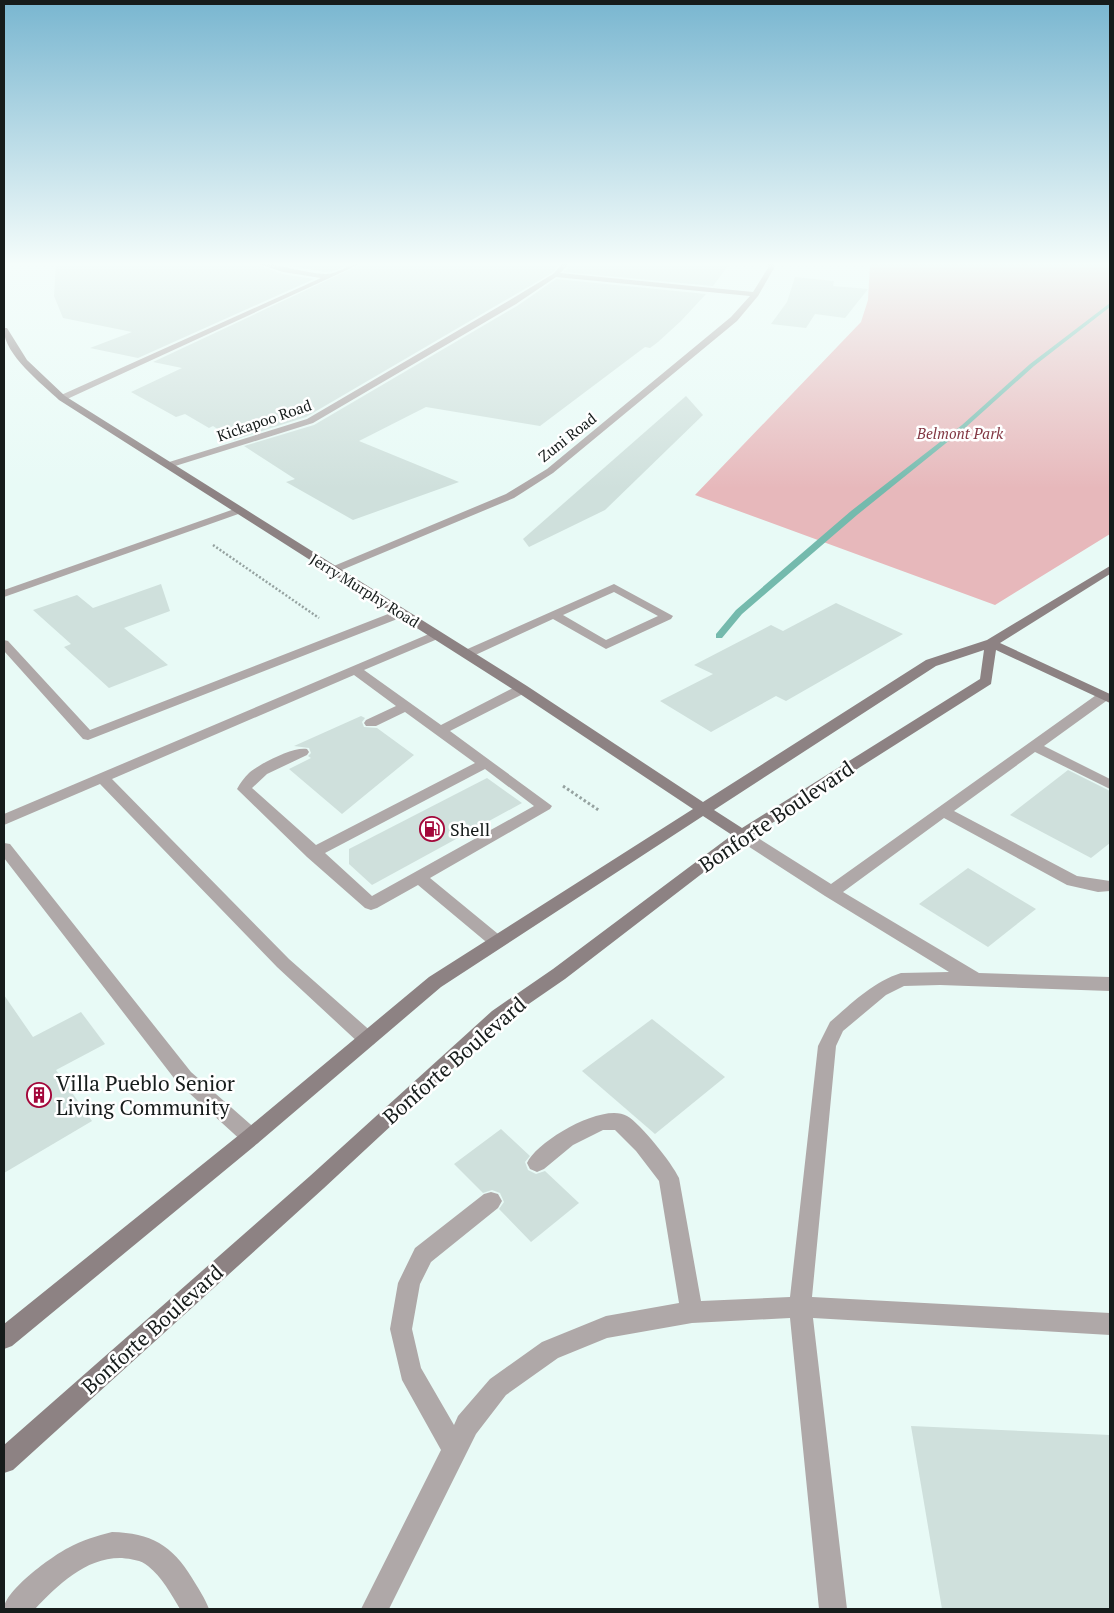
<svg xmlns="http://www.w3.org/2000/svg" width="1114" height="1613" viewBox="0 0 1114 1613" font-family="'PT Serif',serif">
	<style>
		.green { fill: #e7b8bb }
		.lines { fill: none; stroke-linecap: round; stroke-linejoin: round }
		.stream { fill: #74baad; fill-rule: evenodd }
		.building { fill: #cfe0dc }
		.path-far1 { stroke: #95a2a0; stroke-width: 2.5; stroke-dasharray: 2 2; stroke-linecap: butt }
		.path { stroke: #95a2a0; stroke-width: 3; stroke-dasharray: 2.5 2.5; stroke-linecap: butt }
		.lane { fill: #afa8a8; fill-rule: evenodd }
		.street { fill: #afa8a8; fill-rule: evenodd }
		.secondary { fill: #8d8283; fill-rule: evenodd }
		.labels { text-anchor: middle; dominant-baseline: central; stroke-width: 5; stroke-linejoin: round; paint-order: stroke }
		.far-street-label { font-size: 15px; fill: #161c1b; stroke: #fff }
		.far-park-label { font-size: 15px; font-style: italic; fill: #823743; stroke: #fff }
		.poi-label { font-size: 18px; fill: #161c1b; stroke: #fff; text-anchor: start }
		.near-street-label { font-size: 21px; fill: #161c1b; stroke: #fff }
		.near-poi-label { font-size: 21px; fill: #161c1b; stroke: #fff; text-anchor: start }
	</style>
	<rect width="100%" height="100%" fill="#e8faf6"/>
	<polygon class="green" points="870,263 1110,263 1110,534 995,605 695,495 861,322 868,300"/>
	<g class="lines">
		<polygon class="stream" points="1110,303 1110,307 1034,366 966,427 857,515 742,614 722,638 716,638 716,634 736,610 851,511 962,425 1030,364"/>
	</g>
	<g class="building">
		<polygon points="56,263 253,263 282,274 314,279 138,358 90,348 132,332 63,318 54,296"/>
		<polygon points="274,263 353,263 334,271 325,272"/>
		<polygon points="364,263 561,263 552,273 306,417 234,440 213,426 209,428 185,414 176,417 131,392 182,368 153,362"/>
		<polygon points="572,263 730,263 713,286 564,272"/>
		<polygon points="795,277 834,281 833,286 868,289 845,318 815,314 806,328 771,324 787,302"/>
		<polygon points="556,279 706,294 681,321 658,342 650,348 645,347 540,426 426,407 359,441 459,482 353,520 286,482 295,479 244,446 314,425 517,306"/>
		<polygon points="686,396 703,415 605,510 529,547 523,539"/>
		<polygon points="161,584 170,611 124,628 168,665 109,688 64,647 71,644 33,610 77,595 93,608"/>
		<polygon points="836,603 903,634 786,701 776,696 711,732 660,701 713,674 694,665 771,625 783,631"/>
		<polygon points="361,716 365,718 362,722 364,727 377,728 414,755 342,814 289,769 311,758 308,756 311,753 309,748 294,746"/>
		<polygon points="1068,770 1110,791 1110,843 1091,858 1010,815"/>
		<polygon points="487,778 522,803 372,885 349,864 349,849"/>
		<polygon points="968,868 1036,909 988,947 919,904"/>
		<polygon points="4,995 33,1037 81,1012 105,1044 56,1070 92,1121 4,1173"/>
		<polygon points="652,1019 725,1077 655,1134 582,1071"/>
		<polygon points="501,1129 530,1156 525,1162 528,1170 536,1174 545,1171 579,1203 531,1242 499,1209 504,1202 500,1193 492,1190 483,1193 454,1164"/>
		<polygon points="911,1426 1110,1435 1110,1609 942,1609"/>
	</g>
	<g class="lines">
		<polyline class="path-far1" points="213,545 319,618"/>
		<polyline class="path" points="563,786 600,811"/>
		<g class="lane">
			<polygon points="240,507 245,510 244,512 4,597 4,590"/>
			<path d="M614,584L673,616L671,619L606,649L553,619L471,657H463L461,654L463,651ZM614,592L658,616L606,640L563,615Z"/>
			<polygon points="401,609 407,613 405,616 88,740 83,739 4,651 4,640 8,641 90,730"/>
			<path d="M436,631L442,635L440,638L364,670L441,725L517,686L522,685L529,689L527,692L450,731L552,806L550,809L430,878L503,938L506,942L503,946L497,948L491,946L418,885L377,908L371,910L365,908L307,857L237,789C240,783 244,778 249,773C259,764 294,746 307,749L309,752L307,755L267,774L252,788L316,845L475,763L405,712L376,726H366L364,723L366,720L396,706L354,675L112,779L289,959L374,1034L376,1039L374,1044L367,1046L360,1044L277,967L100,784L4,825V814ZM485,769L534,806L372,896L325,853Z"/>
			<path d="M1104,692L1110,695L1109,699L1044,746L1110,779V789L1035,752L954,811L1077,876L1110,881V891L1098,892L1067,885L944,818L843,892L979,973L1110,977V991L940,985L904,986L886,995L843,1031L836,1046L812,1297L1110,1313V1335L813,1318L847,1609H819L790,1318L692,1323L607,1338L558,1358L506,1395L476,1434L389,1609H361L441,1450L402,1380L390,1329L398,1283L415,1248L484,1194L491,1192L498,1194L502,1201L498,1208L431,1262L420,1284L412,1329L421,1368L454,1425L458,1416L490,1379L542,1342L606,1316L679,1303L659,1181L636,1151L615,1130H603L573,1145L544,1169L537,1172L530,1169L527,1163C537,1141 603,1102 627,1116C641,1124 672,1163 679,1178L701,1301L790,1297L818,1046L830,1022C852,1003 873,982 901,973L949,972L825,896L737,839L734,835L737,831H747L831,884L1099,693Z"/>
			<polygon points="4,843 10,844 191,1072 258,1131 261,1137 258,1143 251,1145 244,1143 177,1082 4,858"/>
			<path d="M112,1532C151,1533 172,1545 192,1578C198,1588 205,1598 209,1609H180C171,1594 162,1577 148,1566C141,1560 131,1559 122,1558C86,1557 58,1585 35,1609H4C4,1591 52,1556 68,1548C82,1540 97,1536 112,1532Z"/>
		</g>
		<g class="street">
			<path d="M255,263C278,263 301,273 325,274C338,275 349,263 362,263L65,400H59V396L321,278L283,272Z"/>
			<polygon points="563,263 570,263 560,273 753,292 768,268 768,263 774,263 774,268 758,296 737,321 553,473 514,498 337,572 329,572 327,570 329,568 506,494 547,469 731,317 750,296 556,277 516,304 313,423 172,467 169,468 164,465 166,463 307,419 510,300 553,274"/>
		</g>
		<path class="secondary" d="M4,328H7L27,360L65,396L527,686L703,802L926,660L987,640L1110,566V574L1000,643L1110,694V703L996,650L991,684L747,839L565,979L504,1021L324,1188L13,1470L4,1473V1445L310,1176L492,1011L553,969L732,835L703,816L441,987L258,1143L12,1346L4,1349V1324L244,1131L429,977L693,809L517,692L59,400C42,384 2,353 4,328ZM984,650L980,679L742,828L714,810L936,666Z"/>
	</g>
	<linearGradient id="sky" x2="0" y2="1"><stop stop-color="#79b6d0"/><stop offset="0.54" stop-color="#f5fdfb"/><stop offset="1" stop-color="#f5fdfb" stop-opacity="0"/></linearGradient>
	<rect width="1114" height="489" fill="url(#sky)"/>
	<defs>
		<symbol id="fuel-ring" viewBox="-11 -11 22 22"><circle r="9.5" fill="#fff" stroke="#a3073a" stroke-width="1.5"/><path d="M-5.5-6h7V0h2V4h1.3V-2.5L3-4.5l.8-.8L6-3V5H2.5V1h-1V6h-7ZM-4.2-4.7v3.2H.2V-4.7Z" fill="#a3073a"/></symbol>
		<symbol id="building-ring" viewBox="-11 -11 22 22"><circle r="9.5" fill="#fff" stroke="#a3073a" stroke-width="1.5"/><path d="M-4-6H4V6H1V3H-1V6H-4ZM-2.5-4.3h1.7v1.8h-1.7ZM.8-4.3h1.7v1.8H.8ZM-2.5-1h1.7V.8h-1.7ZM.8-1h1.7V.8H.8Z" fill="#a3073a"/></symbol>
	</defs>
	<g fill-rule="evenodd">
		<use href="#fuel-ring" x="418" y="815" width="28" height="28"/>
		<use href="#building-ring" x="25" y="1081" width="28" height="28"/>
	</g>
	<g class="labels">
		<g class="far-street-label">
			<text transform="translate(264 420) rotate(-19)">Kickapoo Road</text>
			<text transform="translate(567 437) rotate(-38)">Zuni Road</text>
			<text transform="translate(365 590) rotate(32)">Jerry Murphy Road</text>
		</g>
		<g class="far-park-label">
			<text x="960" y="433">Belmont Park</text>
		</g>
		<g class="poi-label">
			<text x="450" y="829">Shell</text>
		</g>
		<g class="near-street-label">
			<text transform="translate(776 816) rotate(-34)">Bonforte Boulevard</text>
			<text transform="translate(454 1060) rotate(-41)">Bonforte Boulevard</text>
			<text transform="translate(152 1329) rotate(-42)">Bonforte Boulevard</text>
		</g>
		<g class="near-poi-label">
			<text x="56" y="1083">Villa Pueblo Senior<tspan x="56" dy="24">Living Community</tspan></text>
		</g>
	</g>
	<rect width="1114" height="1613" fill="none" stroke="#161c1b" stroke-width="10"/>
</svg>
